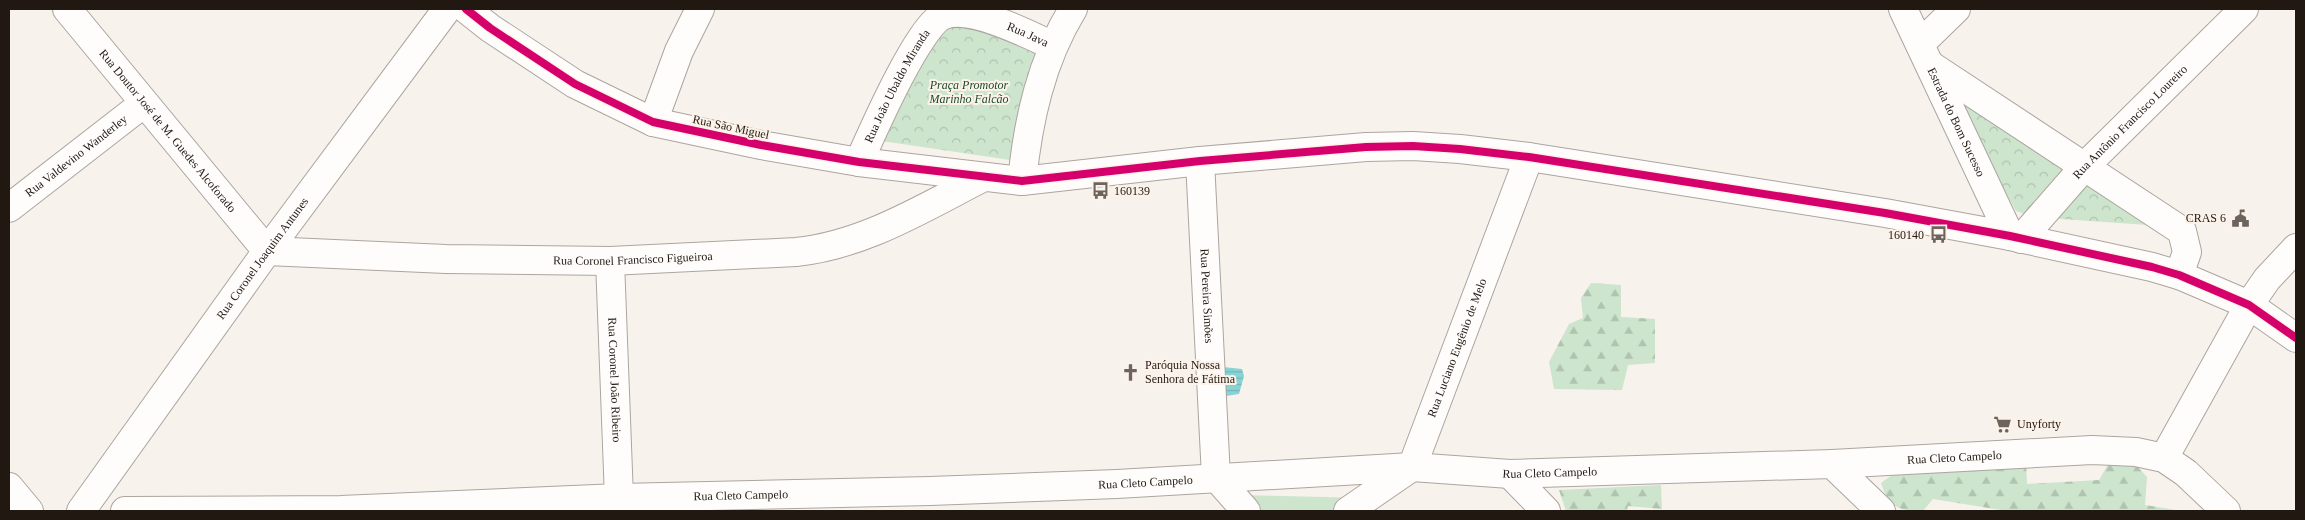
<svg xmlns="http://www.w3.org/2000/svg" width="2305" height="520" viewBox="0 0 2305 520" font-family="'Times New Roman',serif">
	<style>
		.grass { fill: #cde4cd }
		.forest { fill: url(#forest-firs) }
		.park { fill: url(#park-crowns) }
		.water { fill: url(#water-rules) }
		.lines { fill: none; stroke-linecap: round; stroke-linejoin: round }
		.minor-casing { stroke: #aca59f; stroke-width: 30 }
		.major-casing { stroke: #aca59f; stroke-width: 30 }
		.minor { stroke: #fefdfc; stroke-width: 28 }
		.major { stroke: #fefdfc; stroke-width: 28 }
		.cycleway-casing { stroke: #fcf2e9; stroke-width: 11 }
		.cycleway { stroke: #d6006c; stroke-width: 8 }
		.labels { text-anchor: middle; dominant-baseline: central; stroke-width: 4; stroke-linejoin: round; paint-order: stroke }
		.street-label { font-size: 12px; fill: #211911; stroke: #fcf2e9 }
		.park-label { font-size: 12px; font-style: italic; fill: #194a28; stroke: #fcf2e9 }
		.poi-label { font-size: 12px; fill: #211911; stroke: #fcf2e9; text-anchor: start }
	</style>
	<defs>
		<pattern id="forest-firs" width="22" height="20" patternUnits="userSpaceOnUse" patternTransform="scale(1.25)"><rect width="22" height="20" fill="#cde4cd"/><path d="M5 1l3.5 6h-7zM16 11l3.5 6h-7z" fill="#b0c3af"/></pattern>
		<pattern id="park-crowns" width="20" height="18" patternUnits="userSpaceOnUse" patternTransform="scale(1.25)"><rect width="20" height="18" fill="#cde4cd"/><path d="M2 6a3 3 0 1 1 6 0M12 15a3 3 0 1 1 6 0" fill="none" stroke="#b0c3af"/></pattern>
		<pattern id="water-rules" width="6" height="5" patternUnits="userSpaceOnUse" patternTransform="scale(1.25)"><rect width="6" height="5" fill="#88d3d5"/><path d="M0 2.5h6" fill="none" stroke="#75b5b6"/></pattern>
	</defs>
	<rect width="100%" height="100%" fill="#f8f2ed"/>
	<polygon class="grass" points="1235,495 1370,498 1347,511 1247,511"/>
	<g class="forest">
		<polygon points="1591,283 1621,285 1621,317 1655,319 1655,363 1628,365 1622,390 1554,389 1549,362 1569,324 1583,318 1581,298"/>
		<path d="M2116,451L2135,464L2147,477L2145,505L2182,511H2007L1933,499L1923,511C1898,511 1889,507 1881,483L1912,460H2026L2027,484L2099,480Z"/>
		<polygon points="1661,485 1662,509 1628,506 1627,511 1566,511 1559,490"/>
	</g>
	<g class="park">
		<polygon points="949,18 1043,50 1017,161 875,140"/>
		<polygon points="1958,93 2148,225 2032,217 2016,211 2007,195"/>
	</g>
	<polygon class="water" points="1223,367 1242,369 1244,376 1239,394 1226,396"/>
	<g class="lines">
		<defs>
			<g id="minor">
				<path id="s1" d="M67,9L267,251L446,259L610,261L796,252C864,245 923,208 982,178"/>
				<path id="s2" d="M1903,9L2010,236"/>
				<polyline points="1920,44 1956,9"/>
				<polyline points="1930,65 2182,231 2187,252 2179,275"/>
				<polyline points="653,122 679,51 700,9"/>
				<path id="s3" d="M1200,161L1216,477L1246,511"/>
				<path id="s4" d="M859,162C871,135 919,24 944,15C971,5 1028,34 1053,46"/>
				<path d="M1022,181C1028,121 1041,61 1073,9"/>
				<path id="s5" d="M9,208L143,104"/>
				<path id="s6" d="M2021,239L2084,167L2244,9"/>
				<path id="s7" d="M610,261L619,498"/>
				<polyline points="2164,458 2249,305 2267,279 2296,248"/>
				<polyline points="1832,464 1881,511"/>
				<polyline points="1510,474 1546,511"/>
				<polyline points="9,487 29,511"/>
				<path id="s8" d="M81,511L267,251L447,9"/>
				<path id="s9" d="M125,511L341,510L619,498L930,491L1117,484L1412,467L1510,474L1832,464L2092,450L2136,452L2164,458L2186,473L2226,511"/>
				<path id="s10" d="M1348,511L1412,467L1529,157"/>
			</g>
			<polyline id="major" points="466,9 490,28 575,84 653,122 761,145 859,162 1022,181 1200,161 1366,147 1413,146 1460,149 1529,157 1885,213 2010,236 2152,267 2179,275 2249,305 2296,338"/>
		</defs>
		<use href="#minor" class="minor-casing"/>
		<use href="#major" class="major-casing"/>
		<use href="#minor" class="minor"/>
		<use href="#major" class="major"/>
		<defs>
			<polyline id="cycleway" points="466,9 490,28 575,84 653,122 761,145 859,162 1022,181 1200,161 1366,147 1413,146 1460,149 1529,157 1885,213 2010,236 2152,267 2179,275 2249,305 2296,338"/>
		</defs>
		<use href="#cycleway" class="cycleway-casing"/>
		<use href="#cycleway" class="cycleway"/>
	</g>
	<defs>
		<symbol id="bus-bare" viewBox="-9 -9 18 18"><path d="M-5-6H5V4H4V6H2V4H-2V6H-4V4H-5ZM-3.5-4V0h7V-4ZM-3.5 1.2v1.5H-2V1.2ZM2 1.2v1.5H3.5V1.2Z" fill="#6c655e" stroke="#fcf2e9" stroke-width="2.5" paint-order="stroke"/></symbol>
		<symbol id="civic-bare" viewBox="-9 -9 18 18"><path d="M-.6-6.5H3V-4.5H.6V-3L4-1V1h2V6H-6V1h2V-1L-.6-3ZM-1.2 2.5V6h2.4V2.5Z" fill="#6c655e" stroke="#fcf2e9" stroke-width="2.5" paint-order="stroke"/></symbol>
		<symbol id="church-bare" viewBox="-9 -9 18 18"><path d="M-1.2-6h2.4v3.5h3.3v2.4h-3.3V6h-2.4V-.1h-3.3v-2.4h3.3Z" fill="#6c655e" stroke="#fcf2e9" stroke-width="2.5" paint-order="stroke"/></symbol>
		<symbol id="supermarket-bare" viewBox="-9 -9 18 18"><path d="M-6-5.5h2.5l.6 2H6L4.5 2H-2.5L-4.4-4H-6ZM-1.5 3.2a1.3 1.3 0 1 0 .1 0ZM3 3.2a1.3 1.3 0 1 0 .1 0Z" fill="#6c655e" stroke="#fcf2e9" stroke-width="2.5" paint-order="stroke"/></symbol>
	</defs>
	<g fill-rule="evenodd">
		<use href="#bus-bare" x="1088" y="178" width="25" height="25"/>
		<use href="#civic-bare" x="2228" y="206" width="25" height="25"/>
		<use href="#bus-bare" x="1926" y="222" width="25" height="25"/>
		<use href="#church-bare" x="1118" y="360" width="25" height="25"/>
		<use href="#supermarket-bare" x="1990" y="412" width="25" height="25"/>
	</g>
	<g class="labels">
		<g class="street-label">
			<text stroke="none"><textPath href="#s4" startOffset="259">Rua Java</textPath></text>
			<text stroke="none"><textPath href="#s4" startOffset="85">Rua João Ubaldo Miranda</textPath></text>
			<text stroke="none"><textPath href="#s2" startOffset="125">Estrada do Bom Sucesso</textPath></text>
			<text stroke="none"><textPath href="#s6" startOffset="160">Rua Antônio Francisco Loureiro</textPath></text>
			<text transform="translate(731 127) rotate(12)">Rua São Miguel</text>
			<text stroke="none"><textPath href="#s1" startOffset="158">Rua Doutor José de M. Guedes Alcoforado</textPath></text>
			<text stroke="none"><textPath href="#s5" startOffset="85">Rua Valdevino Wanderley</textPath></text>
			<text stroke="none"><textPath href="#s1" startOffset="680">Rua Coronel Francisco Figueiroa</textPath></text>
			<text stroke="none"><textPath href="#s8" startOffset="311">Rua Coronel Joaquim Antunes</textPath></text>
			<text stroke="none"><textPath href="#s3" startOffset="135">Rua Pereira Simões</textPath></text>
			<text stroke="none"><textPath href="#s10" startOffset="205">Rua Luciano Eugênio de Melo</textPath></text>
			<text stroke="none"><textPath href="#s7" startOffset="119">Rua Coronel João Ribeiro</textPath></text>
			<text stroke="none"><textPath href="#s9" startOffset="1831">Rua Cleto Campelo</textPath></text>
			<text stroke="none"><textPath href="#s9" startOffset="1426">Rua Cleto Campelo</textPath></text>
			<text stroke="none"><textPath href="#s9" startOffset="1021">Rua Cleto Campelo</textPath></text>
			<text stroke="none"><textPath href="#s9" startOffset="616">Rua Cleto Campelo</textPath></text>
		</g>
		<g class="park-label">
			<text x="969" y="85">Praça Promotor<tspan x="969" dy="14">Marinho Falcão</tspan></text>
		</g>
		<g class="poi-label">
			<text x="1114" y="191">160139</text>
			<text x="2226" y="218" text-anchor="end">CRAS 6</text>
			<text x="1924" y="235" text-anchor="end">160140</text>
			<text x="1145" y="365">Paróquia Nossa<tspan x="1145" dy="14">Senhora de Fátima</tspan></text>
			<text x="2017" y="424">Unyforty</text>
		</g>
	</g>
	<rect width="2305" height="520" fill="none" stroke="#211911" stroke-width="20"/>
</svg>
